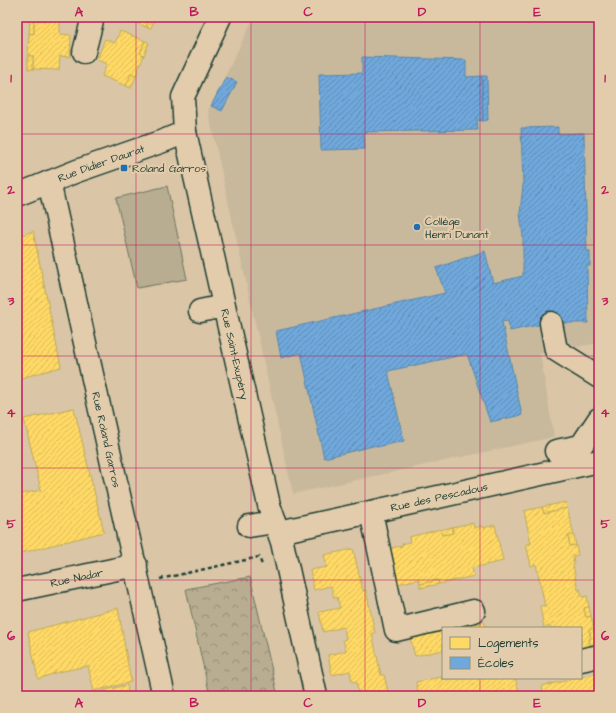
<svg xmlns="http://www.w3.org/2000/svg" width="616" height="713" viewBox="0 0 616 713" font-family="'Architects Daughter',sans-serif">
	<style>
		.built { fill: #c9b99c }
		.grass { fill: #b8ad91; stroke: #6c7562 }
		.forest { fill: url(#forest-crowns); stroke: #6c7562 }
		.homes { fill: url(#homes-hatch); stroke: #bcaa57 }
		.schools { fill: url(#schools-hatch); stroke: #5788aa }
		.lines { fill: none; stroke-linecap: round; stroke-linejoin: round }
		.minor-casing { stroke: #1f3d34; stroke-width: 25 }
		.path { stroke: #1f3d34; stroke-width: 2.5; stroke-dasharray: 4 3; stroke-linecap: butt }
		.minor { stroke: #e2ccab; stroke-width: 22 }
		.grid { fill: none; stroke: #c2185b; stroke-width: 1; stroke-opacity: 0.55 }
		.poi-dot { fill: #1f6fb2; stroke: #e2ccab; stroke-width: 1.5 }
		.labels { text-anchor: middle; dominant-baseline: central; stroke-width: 4; stroke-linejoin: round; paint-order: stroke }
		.street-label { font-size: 11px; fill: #1f3d34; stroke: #e2ccab }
		.poi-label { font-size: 11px; fill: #1f3d34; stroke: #e2ccab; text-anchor: start }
		.neatline { fill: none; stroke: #c2185b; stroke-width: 1.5 }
		.grid-label { font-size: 13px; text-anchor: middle; font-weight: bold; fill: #c2185b }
	</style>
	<defs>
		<pattern id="forest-crowns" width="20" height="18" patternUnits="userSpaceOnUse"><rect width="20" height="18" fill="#b8ad91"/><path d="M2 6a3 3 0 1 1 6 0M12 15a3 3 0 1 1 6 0" fill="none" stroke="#958e77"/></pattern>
		<pattern id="homes-hatch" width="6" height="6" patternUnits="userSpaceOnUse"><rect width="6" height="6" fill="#ffd966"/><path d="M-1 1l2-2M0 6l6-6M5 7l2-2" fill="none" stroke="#dabb59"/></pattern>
		<pattern id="schools-hatch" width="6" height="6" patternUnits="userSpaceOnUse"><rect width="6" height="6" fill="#6fa8dc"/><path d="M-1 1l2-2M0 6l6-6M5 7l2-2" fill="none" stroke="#5b8ab3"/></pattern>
	</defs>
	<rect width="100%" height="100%" fill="#dac6a6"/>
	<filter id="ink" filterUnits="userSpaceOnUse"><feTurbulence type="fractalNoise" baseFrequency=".025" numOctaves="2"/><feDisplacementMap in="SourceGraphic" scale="8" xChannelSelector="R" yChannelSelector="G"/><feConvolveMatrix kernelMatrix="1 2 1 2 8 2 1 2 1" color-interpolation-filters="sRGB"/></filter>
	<g filter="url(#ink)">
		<polygon class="built" points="254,17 598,17 599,343 540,353 554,437 293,494 208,111"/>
		<polygon class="grass" points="167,186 187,279 137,288 116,198"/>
		<polygon class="forest" points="250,577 278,696 210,696 186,589"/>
		<g class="homes">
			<polygon points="123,17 150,17 146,27"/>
			<polygon points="150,17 155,17 151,28 146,27"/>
			<polygon points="30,20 34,20 34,34 29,33"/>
			<polygon points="34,20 60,21 60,34 71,35 70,57 60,56 59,70 33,69 33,56 28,56 29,33 34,34"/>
			<polygon points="120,31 145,41 140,53 144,55 136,76 131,74 126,86 102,76 107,64 97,60 105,39 115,43"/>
			<polygon points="145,41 149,43 144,55 140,53"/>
			<rect x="28" y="56" width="5" height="13"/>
			<polygon points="131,74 136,76 131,88 126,86"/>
			<polygon points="33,231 61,367 17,379 17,237"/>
			<polygon points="74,408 104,532 17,554 17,495 41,490 24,419"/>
			<polygon points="566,502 567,508 544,513 542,507"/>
			<polygon points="542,507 544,513 567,508 574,535 568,536 570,546 576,545 578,555 573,556 574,565 573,565 578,590 580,589 582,597 587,596 589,607 584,608 586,617 591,616 594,628 589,630 591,638 589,639 592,651 581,653 581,628 550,628 549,626 544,628 540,606 545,606 536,564 531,566 526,544 531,544 524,511"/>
			<polygon points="473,523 474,528 482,526 483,528 495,525 503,561 472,568 474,576 439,584 438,580 420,584 419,579 398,584 390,548 402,546 402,544 410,542 409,537 441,529 442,535 453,533 452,527"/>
			<polygon points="452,527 453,533 442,535 441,530"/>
			<polygon points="574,535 576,545 570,546 568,536"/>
			<polygon points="353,549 363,591 366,590 375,633 372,633 381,675 384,675 389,696 342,696 358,692 356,681 352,682 350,671 332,675 328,655 346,651 343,640 346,639 344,627 323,632 319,612 340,608 337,597 334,598 331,586 314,590 310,570 327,567 324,555"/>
			<polygon points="438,580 439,584 420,588 420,584"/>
			<polygon points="589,607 591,616 586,617 584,608"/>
			<polygon points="118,608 131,682 94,691 88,666 58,672 38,679 28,632"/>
			<polygon points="484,622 486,628 455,628"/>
			<polygon points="594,628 599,649 592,651 589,639 591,638 589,630"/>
			<polygon points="443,631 443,650 415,656 410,638"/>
			<polygon points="599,673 599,696 544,696 542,686"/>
			<polygon points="441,677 441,679 515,678 519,692 505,696 419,696 416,682"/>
			<polygon points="127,685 129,696 103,696 102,691"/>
		</g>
		<g class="schools">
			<polygon points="362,57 466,60 466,77 482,76 483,121 477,120 478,130 364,132 365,149 321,150 319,74 362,73"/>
			<polygon points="482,76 487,76 488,120 483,121"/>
			<polygon points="226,77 237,82 222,111 211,106"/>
			<polygon points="558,127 558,134 584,133 587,251 590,251 590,266 587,266 588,323 562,323 561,320 510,331 508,321 502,322 522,415 490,422 467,354 388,371 404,441 377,447 377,445 324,458 301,353 281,358 276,331 445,293 436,268 485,251 493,283 523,276 523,237 520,213 523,185 521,128"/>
		</g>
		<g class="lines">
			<defs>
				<g id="minor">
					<path id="s1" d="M220,17L183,97L185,132L269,505L282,542L316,696"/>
					<polyline points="84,52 93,17"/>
					<path id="s2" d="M49,182L164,696"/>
					<path id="s3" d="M17,195L77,171L166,140L185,132"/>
					<polyline points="200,311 224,306"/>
					<polyline points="551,323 556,350 599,377"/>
					<polyline points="556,451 581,446 599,419"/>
					<polyline points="371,512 396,630 474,611"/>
					<polyline points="249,526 275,522"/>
					<path id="s4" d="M279,532L371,512L599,461"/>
					<path id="s5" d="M17,590L136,565"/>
					<polyline points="581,660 599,656"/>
				</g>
			</defs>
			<use href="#minor" class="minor-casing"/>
			<polyline class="path" points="160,579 259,557 262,565"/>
			<use href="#minor" class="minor"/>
		</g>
	</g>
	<path class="grid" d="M136,17V696M251,17V696M365,17V696M480,17V628M17,134H599M17,245H599M17,356H599M17,468H599M17,580H599M480,678V696"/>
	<g class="poi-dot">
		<rect x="120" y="164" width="8" height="8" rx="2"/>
		<circle cx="417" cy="227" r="4"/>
	</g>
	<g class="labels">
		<g class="street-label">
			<text stroke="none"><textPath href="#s3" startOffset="90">Rue Didier Daurat</textPath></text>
			<text stroke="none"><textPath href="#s1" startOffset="351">Rue Saint-Exupéry</textPath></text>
			<text stroke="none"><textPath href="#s2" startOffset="264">Rue Roland Garros</textPath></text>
			<text stroke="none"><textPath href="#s4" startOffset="164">Rue des Pescadous</textPath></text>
			<text stroke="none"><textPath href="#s5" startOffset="61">Rue Nadar</textPath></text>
		</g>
		<g class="poi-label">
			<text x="132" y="168">Roland Garros</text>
			<text x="425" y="221">Collège<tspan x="425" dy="13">Henri Dunant</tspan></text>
		</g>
	</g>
	<rect width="616" height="713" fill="none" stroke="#e2ccab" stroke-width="44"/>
	<rect x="442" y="627" width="140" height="52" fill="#e2ccab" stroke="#94937b"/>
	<rect x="450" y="637" width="20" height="12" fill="#ffd966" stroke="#94937b"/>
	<text x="478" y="647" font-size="12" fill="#1f3d34">Logements</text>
	<rect x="450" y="657" width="20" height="12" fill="#6fa8dc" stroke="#94937b"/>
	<text x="478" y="667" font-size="12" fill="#1f3d34">Écoles</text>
	<rect x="22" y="22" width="572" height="669" class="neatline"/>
	<g class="grid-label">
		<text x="79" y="16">A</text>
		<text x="194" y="16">B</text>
		<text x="308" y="16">C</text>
		<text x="422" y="16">D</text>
		<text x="537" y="16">E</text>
		<text x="11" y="82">1</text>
		<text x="605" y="82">1</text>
		<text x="11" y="194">2</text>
		<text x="605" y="194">2</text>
		<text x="11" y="305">3</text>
		<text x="605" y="305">3</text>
		<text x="11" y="417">4</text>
		<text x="605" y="417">4</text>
		<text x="11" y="528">5</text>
		<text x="605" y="528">5</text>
		<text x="11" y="640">6</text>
		<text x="605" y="640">6</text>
		<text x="79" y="707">A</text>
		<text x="194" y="707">B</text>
		<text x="308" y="707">C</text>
		<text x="422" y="707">D</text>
		<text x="537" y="707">E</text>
	</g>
</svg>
